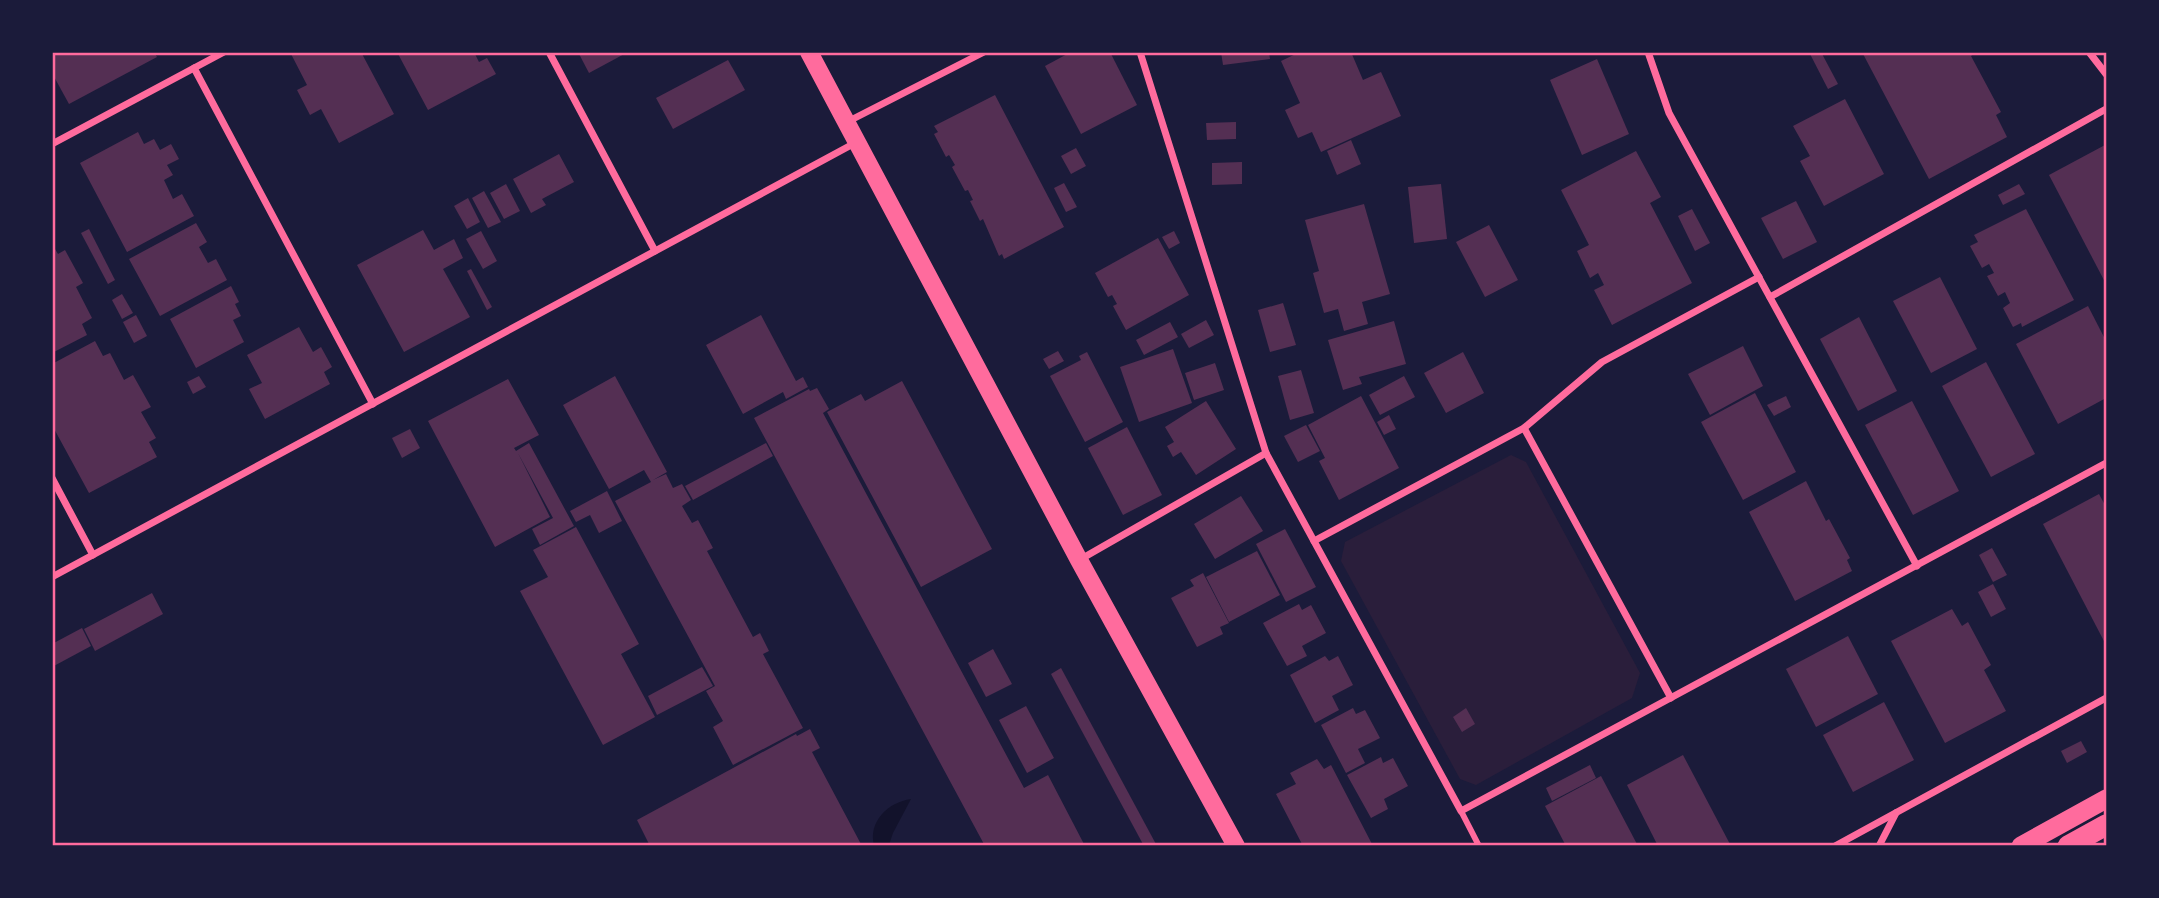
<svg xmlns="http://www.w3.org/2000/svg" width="2159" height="898" viewBox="0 0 2159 898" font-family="Lato,sans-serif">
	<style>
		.green { fill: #2a1e3b }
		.water { fill: #12122b }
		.building { fill: #542f53 }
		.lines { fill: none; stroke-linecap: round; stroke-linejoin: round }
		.pedestrian { stroke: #ff6b9d; stroke-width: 6 }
		.minor { stroke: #ff6b9d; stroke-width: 7 }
		.primary { stroke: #ff6b9d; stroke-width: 18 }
		.trunk { stroke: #ff6b9d; stroke-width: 19 }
		.motorway { stroke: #ff6b9d; stroke-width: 21 }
		.neatline { fill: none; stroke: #ff6b9d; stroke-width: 2.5 }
	</style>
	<rect width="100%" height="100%" fill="#1b1b3a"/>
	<polygon class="green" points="1511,455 1526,462 1640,673 1632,698 1476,785 1460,779 1341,561 1345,542"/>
	<path class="water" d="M911,799L893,833L889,845H874C868,822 888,802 911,799Z"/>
	<g class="building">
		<polygon points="52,52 154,52 157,57 69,104 52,73"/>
		<polygon points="290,52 361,52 394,114 339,143 321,109 310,115 297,90 307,85"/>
		<polygon points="397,52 474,52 479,62 487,58 496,74 428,110"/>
		<polygon points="578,52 628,52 589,73"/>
		<polygon points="1071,52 1110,52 1137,105 1081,134 1045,66"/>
		<polygon points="1221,52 1269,52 1270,59 1223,65"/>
		<polygon points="1300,52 1351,52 1363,80 1381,72 1401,116 1321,152 1312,132 1298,138 1285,110 1300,103 1281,61"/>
		<polygon points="1809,52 1821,52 1838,84 1828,89"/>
		<polygon points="1862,52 1976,52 1971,56 2001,112 1996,115 2007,137 1929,179"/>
		<polygon points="1597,59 1629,134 1582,155 1550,80"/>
		<polygon points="728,60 745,90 673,129 656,98"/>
		<polygon points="995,95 1064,227 1004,259 1002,254 999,256 983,219 980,221 970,201 973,200 968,190 965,191 952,167 955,165 949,155 946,157 934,134 938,132 934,126"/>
		<polygon points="1845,99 1884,174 1824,206 1800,161 1810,156 1793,126"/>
		<polygon points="1236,122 1236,139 1207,140 1206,123"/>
		<polygon points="138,132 144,144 154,139 160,150 171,144 179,159 167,165 173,175 164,180 173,199 182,194 194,216 127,252 80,163"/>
		<polygon points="1351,140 1361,164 1337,175 1327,151"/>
		<polygon points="2105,145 2106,148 2106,284 2049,175"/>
		<polygon points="1076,148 1086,166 1071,174 1061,156"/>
		<polygon points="1636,151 1661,197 1650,203 1692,283 1612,325 1594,290 1604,285 1598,273 1590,278 1577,251 1589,245 1561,190"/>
		<polygon points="559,154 574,182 542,199 546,205 531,213 513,179"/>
		<polygon points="1242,162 1242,184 1212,185 1212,163"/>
		<polygon points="1064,183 1077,207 1066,212 1054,188"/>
		<polygon points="506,184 520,211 504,219 490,193"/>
		<polygon points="1441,184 1447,239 1414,243 1408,187"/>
		<polygon points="2019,184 2025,194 2003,205 1998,195"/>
		<polygon points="484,191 501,222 488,228 472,198"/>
		<polygon points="468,198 480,222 467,229 454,206"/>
		<polygon points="1796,201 1817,242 1783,259 1761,218"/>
		<polygon points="1364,204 1390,294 1362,302 1368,324 1344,331 1338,309 1324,313 1313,273 1319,271 1305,220"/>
		<polygon points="1692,209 1710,243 1695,251 1678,216"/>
		<polygon points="2026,209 2074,300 2022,327 2021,323 2013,327 2003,308 2010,303 2005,292 1998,296 1987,276 1994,273 1989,264 1982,268 1970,246 1978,242 1974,235"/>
		<polygon points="196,223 207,242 199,247 208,263 216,259 227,280 160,316 129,259"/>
		<polygon points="1489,225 1518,280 1485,297 1456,242"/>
		<polygon points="89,229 115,280 108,284 81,233"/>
		<polygon points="423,230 434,250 454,239 463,258 443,269 470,317 404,352 357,265"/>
		<polygon points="481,231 497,261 483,269 466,239"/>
		<polygon points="1174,231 1180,243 1169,249 1162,237"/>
		<polygon points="1158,238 1189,295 1126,330 1113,306 1117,304 1112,295 1108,297 1095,273"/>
		<polygon points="52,244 58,254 65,250 83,283 76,287 92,318 82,324 87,335 52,353"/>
		<polygon points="471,269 492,307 487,310 467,271"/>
		<polygon points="1940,277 1977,349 1931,373 1893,301"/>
		<polygon points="231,286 239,302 235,304 241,316 233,320 244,342 196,368 170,319"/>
		<polygon points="122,294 133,313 122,319 112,300"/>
		<polygon points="1283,303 1296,345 1270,352 1258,310"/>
		<polygon points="2088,306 2106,341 2106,398 2058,424 2016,344"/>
		<polygon points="136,315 147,336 134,343 123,322"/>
		<polygon points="761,315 796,381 803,377 808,387 786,399 783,392 743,414 706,345"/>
		<polygon points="1859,317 1897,391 1858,411 1820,339"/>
		<polygon points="1206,320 1214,335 1189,348 1181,334"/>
		<polygon points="1394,321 1406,364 1359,377 1362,384 1343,390 1328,340"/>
		<polygon points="1170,322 1178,337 1144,355 1136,340"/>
		<polygon points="299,327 313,352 321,347 332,367 324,372 330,384 265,419 249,389 262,383 247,355"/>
		<polygon points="95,341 103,356 110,353 124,380 133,375 151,407 141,412 156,438 149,442 157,457 89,493 52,425 52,364"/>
		<polygon points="1743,346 1763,386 1710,415 1688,374"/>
		<polygon points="1173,349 1192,403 1139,422 1120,367"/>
		<polygon points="1058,351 1064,361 1049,369 1043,359"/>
		<polygon points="1087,352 1123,422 1085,442 1050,376 1081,360 1079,356"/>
		<polygon points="1463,352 1484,393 1446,413 1424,373"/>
		<polygon points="1986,362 2035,454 1991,477 1942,386"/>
		<polygon points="1215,363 1224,390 1194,400 1185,373"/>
		<polygon points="1301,370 1314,413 1290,420 1278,376"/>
		<polygon points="199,376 206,387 193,394 187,382"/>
		<polygon points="615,376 667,472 653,480 666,474 673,488 682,484 691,500 682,506 692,523 698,520 713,548 707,551 753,637 760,633 769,651 763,654 803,728 733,765 713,727 723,721 706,691 715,686 615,501 651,482 644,470 609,489 563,405"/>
		<polygon points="1404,376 1415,397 1380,415 1369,395"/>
		<polygon points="508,379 539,435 514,448 516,451 529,443 574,526 540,545 532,529 553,518 518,453 550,517 495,547 428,421"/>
		<polygon points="902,381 992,549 921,587 827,412 861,394 865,401"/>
		<polygon points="817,388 829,409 823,413 1024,788 1048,775 1085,846 985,846 754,418 809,389 810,391"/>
		<polygon points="1755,393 1796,472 1743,500 1701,422"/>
		<polygon points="1361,396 1399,468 1339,500 1319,461 1325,458 1308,425"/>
		<polygon points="1786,396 1791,407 1774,416 1767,405"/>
		<polygon points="1206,401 1236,449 1196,475 1181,452 1173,457 1167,446 1174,442 1165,427"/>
		<polygon points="1912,401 1959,491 1913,515 1865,425"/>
		<polygon points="1389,415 1396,429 1384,435 1377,422"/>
		<polygon points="1306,425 1320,451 1298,462 1284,436"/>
		<polygon points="1127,427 1162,495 1123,515 1088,448"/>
		<polygon points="410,429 420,448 402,458 392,438"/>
		<polygon points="766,443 773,456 693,500 685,486"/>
		<polygon points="1806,481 1826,521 1829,519 1850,558 1847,560 1852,571 1795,601 1749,512"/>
		<polygon points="607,491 622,521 599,533 590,515 576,522 570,511"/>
		<polygon points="2099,494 2106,507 2106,645 2043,524"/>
		<polygon points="1241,496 1263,531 1215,559 1194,524"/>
		<polygon points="576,527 639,644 621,654 655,717 603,745 520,591 548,577 533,550"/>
		<polygon points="1285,529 1316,587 1286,602 1256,544"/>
		<polygon points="1992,548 2007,575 1993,582 1979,555"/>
		<polygon points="1257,551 1280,595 1229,622 1206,577"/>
		<polygon points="1203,573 1229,623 1220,627 1223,634 1197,647 1171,598 1194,586 1190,580"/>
		<polygon points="1993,584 2006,609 1991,617 1978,592"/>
		<polygon points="152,593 163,614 95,651 84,629"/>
		<polygon points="1299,604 1302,610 1311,605 1326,633 1302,646 1307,656 1287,666 1263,623"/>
		<polygon points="1952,609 1962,626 1968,622 1991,665 1984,670 2006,711 1945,743 1891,641"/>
		<polygon points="82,628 91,646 52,667 52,644"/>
		<polygon points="1848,636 1878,694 1816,727 1786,669"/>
		<polygon points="993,649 1012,684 986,697 968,663"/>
		<polygon points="1325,656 1329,661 1338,656 1353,685 1332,696 1339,710 1315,723 1290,675"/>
		<polygon points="702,667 713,686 657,715 648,696"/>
		<polygon points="1061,668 1157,846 1144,846 1051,674"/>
		<polygon points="1884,702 1914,760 1853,792 1823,735"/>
		<polygon points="1026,706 1054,758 1027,773 999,720"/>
		<polygon points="1353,708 1356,714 1365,710 1380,738 1358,749 1365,763 1346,773 1321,725"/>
		<polygon points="1466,708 1475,724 1462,732 1453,717"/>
		<polygon points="810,729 820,748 812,752 862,846 650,846 637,820 796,734 797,736"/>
		<polygon points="2081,741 2087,752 2067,763 2061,751"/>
		<polygon points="1683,755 1731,846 1658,846 1627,785"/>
		<polygon points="1381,757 1383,763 1393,758 1408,786 1384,799 1388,809 1371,818 1347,775"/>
		<polygon points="1317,759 1324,769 1331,765 1373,846 1303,846 1276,794 1296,784 1290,773"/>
		<polygon points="1590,765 1596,778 1552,801 1546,788"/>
		<polygon points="1601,776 1638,846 1566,846 1545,806"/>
	</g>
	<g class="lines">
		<polyline class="pedestrian" points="1461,811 1479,846"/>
		<g class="minor">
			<polyline points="549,52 655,251"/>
			<polyline points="1140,52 1266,453 1461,811 2106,463"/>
			<polyline points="1648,52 1669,113 1917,566"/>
			<polyline points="2089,52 2106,74"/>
			<polyline points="194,68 373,404"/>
			<polyline points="847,122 984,52"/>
			<polyline points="52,144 224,52"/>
			<polyline points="1770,297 2106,109"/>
			<polyline points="1524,428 1671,698"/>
			<polyline points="52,478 93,555"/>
			<polyline points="1314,541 1524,428 1602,362 1759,277"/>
			<polyline points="1081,559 1266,453"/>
			<polyline points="52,577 855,143"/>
			<polyline points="1835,846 2106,698"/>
			<polyline points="1879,846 1896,813"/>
		</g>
		<polyline class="primary" points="809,52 1079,560 1236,846"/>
		<polyline class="trunk" points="2021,846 2106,799"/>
		<polyline class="motorway" points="2068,846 2106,825"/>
	</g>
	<rect width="2159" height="898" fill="none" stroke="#1b1b3a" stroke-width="108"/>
	<rect x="54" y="54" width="2051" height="790" class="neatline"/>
</svg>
